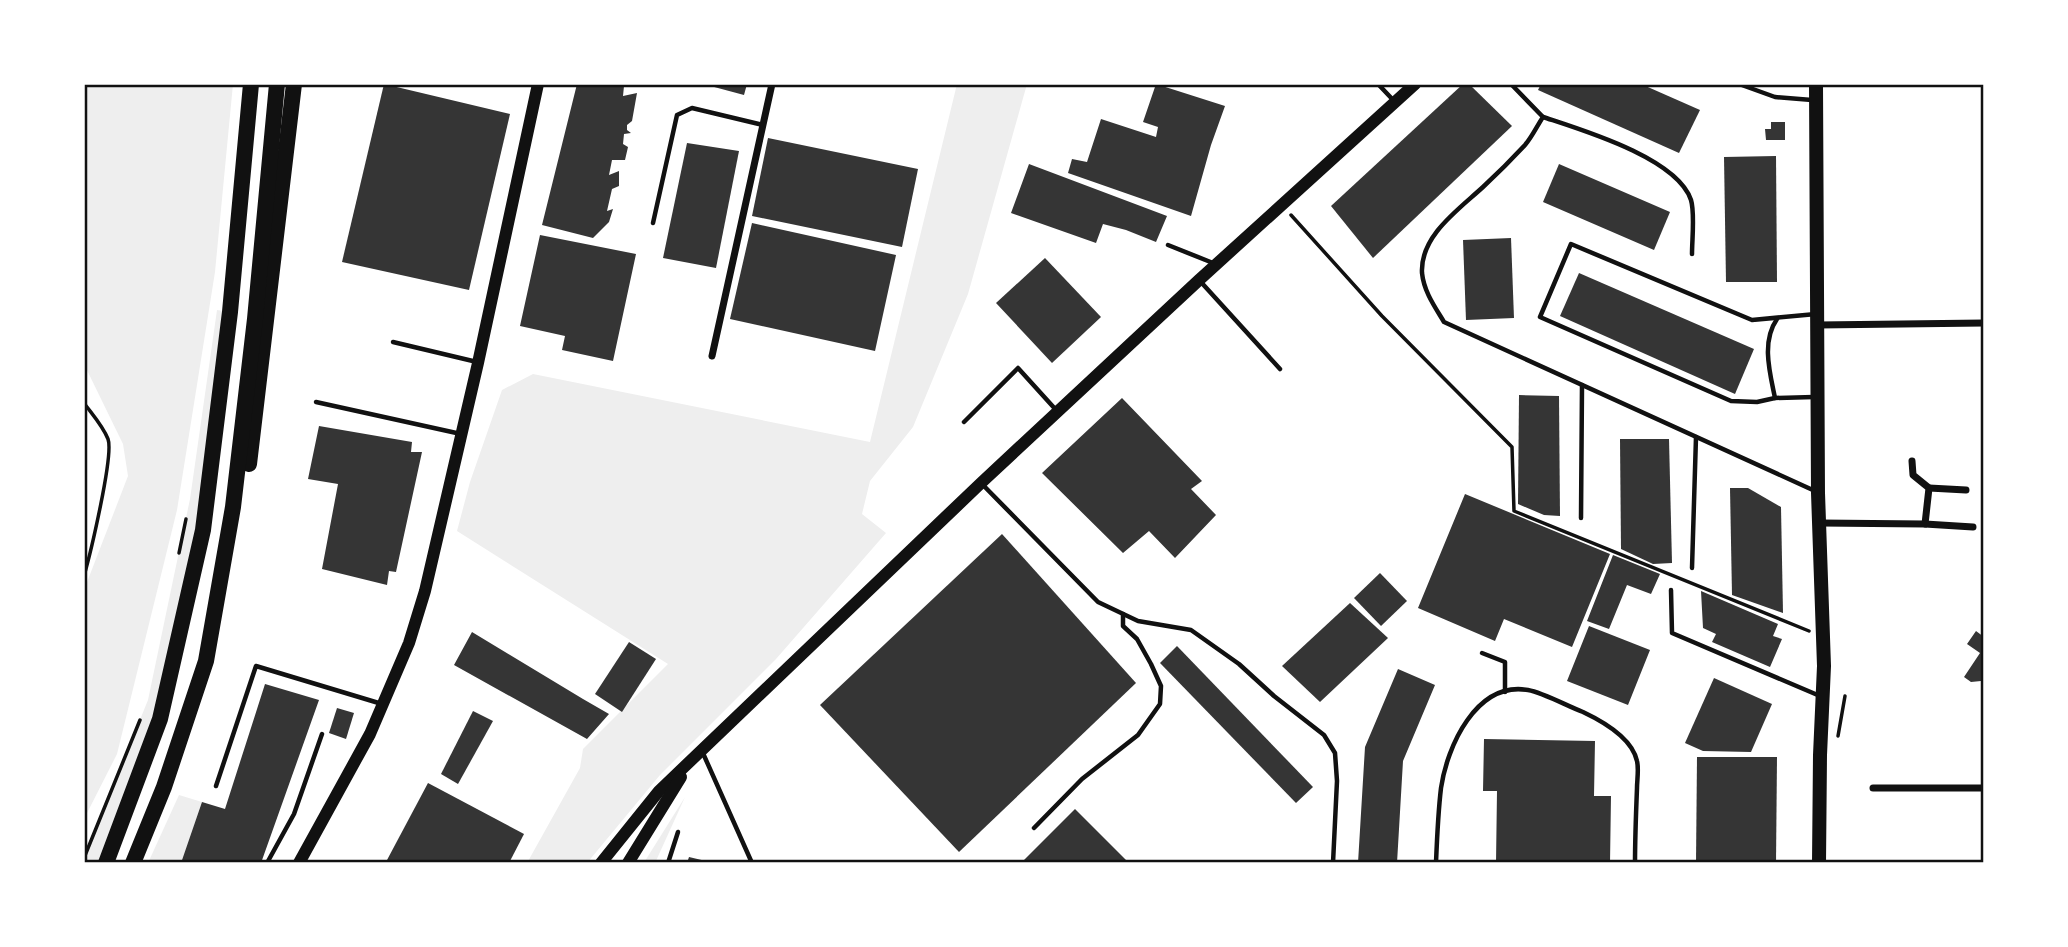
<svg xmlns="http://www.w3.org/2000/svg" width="2068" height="947" viewBox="0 0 2068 947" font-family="'Open Sans',sans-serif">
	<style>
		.green { fill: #eee }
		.building { fill: #353535 }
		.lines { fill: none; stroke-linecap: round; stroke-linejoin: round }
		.path { stroke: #111; stroke-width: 3.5 }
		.service { stroke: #111; stroke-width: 4.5 }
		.minor { stroke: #111; stroke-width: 7 }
		.tertiary { stroke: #111; stroke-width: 12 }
		.secondary { stroke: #111; stroke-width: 14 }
		.trunk { stroke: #111; stroke-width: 16 }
		.neatline { fill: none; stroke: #111; stroke-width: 2.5 }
	</style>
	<rect width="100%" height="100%" fill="#fff"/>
	<g class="green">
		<polygon points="84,84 233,84 215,272 177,510 117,754 84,819 84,590 128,476 123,444 84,364"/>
		<polygon points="957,84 1027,84 968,294 913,427 870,481 862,514 886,533 776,659 660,775 587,863 527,863 580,768 583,749 668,664 457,531 470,482 502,390 533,374 870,442"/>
		<polygon points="217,310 230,312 203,530 160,719 106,863 84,863 84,858 148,700 190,499"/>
		<polygon points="179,795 202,802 181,863 148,863"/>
		<polygon points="685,797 655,863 644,863 645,861"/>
	</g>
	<g class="building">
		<polygon points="384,84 510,114 469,290 342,262"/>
		<polygon points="577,84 614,84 624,86 623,96 637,93 632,121 627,125 627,130 631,133 624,134 623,144 628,147 625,160 612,160 609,175 619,171 619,186 612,189 607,211 613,209 609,222 593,238 542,225"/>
		<polygon points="703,84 747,84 744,95"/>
		<polygon points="1156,84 1225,106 1211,145 1191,216 1068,173 1072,159 1087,162 1101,119 1156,137 1158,127 1143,122"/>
		<polygon points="1463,84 1469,84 1512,126 1373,258 1331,206"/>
		<polygon points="1541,84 1641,84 1700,110 1679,153 1538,90"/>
		<polygon points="1771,122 1785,122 1785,140 1766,140 1765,129 1771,129"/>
		<polygon points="768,138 918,169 902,247 752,216"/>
		<polygon points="687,143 739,151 716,268 663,258"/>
		<polygon points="1776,156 1777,282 1726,282 1724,157"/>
		<polygon points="1029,164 1167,216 1156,242 1126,230 1103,224 1096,243 1011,213"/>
		<polygon points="1559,164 1670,212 1654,250 1543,202"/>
		<polygon points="752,223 896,255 875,351 730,319"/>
		<polygon points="540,235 636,254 613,361 562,350 565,336 520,326"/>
		<polygon points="1511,238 1514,318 1466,320 1463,240"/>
		<polygon points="1045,258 1101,317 1052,363 996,303"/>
		<polygon points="1579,273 1754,349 1735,394 1560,316"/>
		<polygon points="1519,395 1559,396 1560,516 1544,515 1518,504"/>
		<polygon points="1122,398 1202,481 1191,489 1216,515 1175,558 1149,531 1123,553 1042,473"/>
		<polygon points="319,426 412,442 411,452 422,452 396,572 389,571 387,585 322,569 338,484 308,479"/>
		<polygon points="1620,439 1669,439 1672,563 1653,564 1621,549"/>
		<polygon points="1730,488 1748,488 1781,507 1783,613 1732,595"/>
		<polygon points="1465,494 1610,554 1572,647 1504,619 1495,641 1418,608"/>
		<polygon points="1002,534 1136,683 959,852 820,705"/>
		<polygon points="1613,555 1660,574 1651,594 1627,585 1609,629 1587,621"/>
		<polygon points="1380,573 1407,601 1381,626 1354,598"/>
		<polygon points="1701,591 1778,624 1773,636 1782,639 1770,667 1712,642 1716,634 1703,628"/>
		<polygon points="1350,603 1388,638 1320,702 1282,666"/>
		<polygon points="1589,626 1650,650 1628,705 1567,681"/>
		<polygon points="1976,631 1984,637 1984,678 1981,681 1971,682 1964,677 1980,653 1967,644"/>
		<polygon points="472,632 583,699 609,714 587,739 454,665"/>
		<polygon points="629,642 656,659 622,712 595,694"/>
		<polygon points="1177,646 1313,787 1296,803 1160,663"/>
		<polygon points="1398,669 1435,685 1403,761 1397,863 1358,863 1365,747"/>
		<polygon points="1714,678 1772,704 1751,752 1703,751 1685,743"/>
		<polygon points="265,684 319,700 261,863 181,863 202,802 225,809"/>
		<polygon points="337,708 354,713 346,739 329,733"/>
		<polygon points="473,711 493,721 458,784 441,774"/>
		<polygon points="1484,739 1595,741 1594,796 1611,796 1610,863 1496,863 1497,791 1483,791"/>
		<polygon points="1697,757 1777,757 1776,863 1696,863"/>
		<polygon points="428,783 524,834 509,863 391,863 387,860"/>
		<polygon points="1075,809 1129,863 1021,863"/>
		<polygon points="689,857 710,862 710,863 687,863"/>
	</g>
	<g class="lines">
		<g class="path">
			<polyline points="1291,215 1382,316 1512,447 1514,511 1809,631"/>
			<path d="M84,403C92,414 103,426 108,439C114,455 90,555 84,576"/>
			<polyline points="179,553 186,519"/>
			<polyline points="1838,736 1845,696"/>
			<polyline points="84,858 140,720"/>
		</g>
		<g class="service">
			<polyline points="1378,84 1395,102"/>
			<path d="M1511,84L1543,117C1537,126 1532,137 1525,145C1512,159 1497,174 1483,187C1458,210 1420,236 1422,273C1424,292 1435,307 1444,322L1815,491"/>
			<polyline points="1739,84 1775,97 1812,100"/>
			<path d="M1543,117C1582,130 1677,158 1691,200C1695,213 1692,240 1692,254"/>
			<polyline points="653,223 677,115 692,108 763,125"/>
			<polyline points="1168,245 1213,263"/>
			<polyline points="1200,281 1280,369"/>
			<polyline points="393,342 477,362"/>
			<polyline points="1814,397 1775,398 1757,402 1731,401 1540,317 1571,244 1752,320 1816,314"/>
			<path d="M1775,398C1770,373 1761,342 1777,319"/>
			<polyline points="316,402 461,434"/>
			<polyline points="964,422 1018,368 1057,411"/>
			<polyline points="981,483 1098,602 1138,621 1191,630 1239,664 1274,696 1324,735 1335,753 1337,781 1333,863"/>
			<polyline points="1581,518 1582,385"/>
			<polyline points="1692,568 1696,437"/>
			<polyline points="1671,590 1672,633 1820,696"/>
			<polyline points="1482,653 1505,662 1505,692"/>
			<polyline points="702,751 752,863"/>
			<polyline points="216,786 256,666 382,704"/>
			<polyline points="1034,828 1082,779 1138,735 1160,704 1161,686 1151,664 1137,639 1123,626 1123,614"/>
			<polyline points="267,863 294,814 322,734"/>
			<polyline points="668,863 678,832"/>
			<path d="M1436,863C1437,838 1438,813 1441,788C1447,747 1476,681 1528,690C1544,693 1567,706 1583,712C1602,721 1632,738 1637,761C1639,769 1637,780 1637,788C1636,813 1635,838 1635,863"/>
		</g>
		<g class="minor">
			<polyline points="1818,325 1984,323"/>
			<polyline points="712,356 772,84"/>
			<polyline points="1912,461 1913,475 1929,488 1925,524"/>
			<polyline points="1929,488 1966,490"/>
			<polyline points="1820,523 1925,524 1973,527"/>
			<polyline points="1873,788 1984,788"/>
		</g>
		<g class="tertiary">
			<polyline points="299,863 370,734 409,643 425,591 478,363 538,84"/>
			<polyline points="601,863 659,791 981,483 1199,280 1415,84"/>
			<polyline points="628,863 681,777"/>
		</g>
		<polyline class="secondary" points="1816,84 1818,493 1824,666 1820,755 1819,863"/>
		<g class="trunk">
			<polyline points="249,464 294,84"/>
			<polyline points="106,863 160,719 203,530 230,312 251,84"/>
			<polyline points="133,863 164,787 206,661 233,507 255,319 277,84"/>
		</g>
	</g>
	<rect width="2068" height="947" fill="none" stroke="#ffffff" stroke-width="172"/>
	<rect x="86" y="86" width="1896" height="775" class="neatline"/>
</svg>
